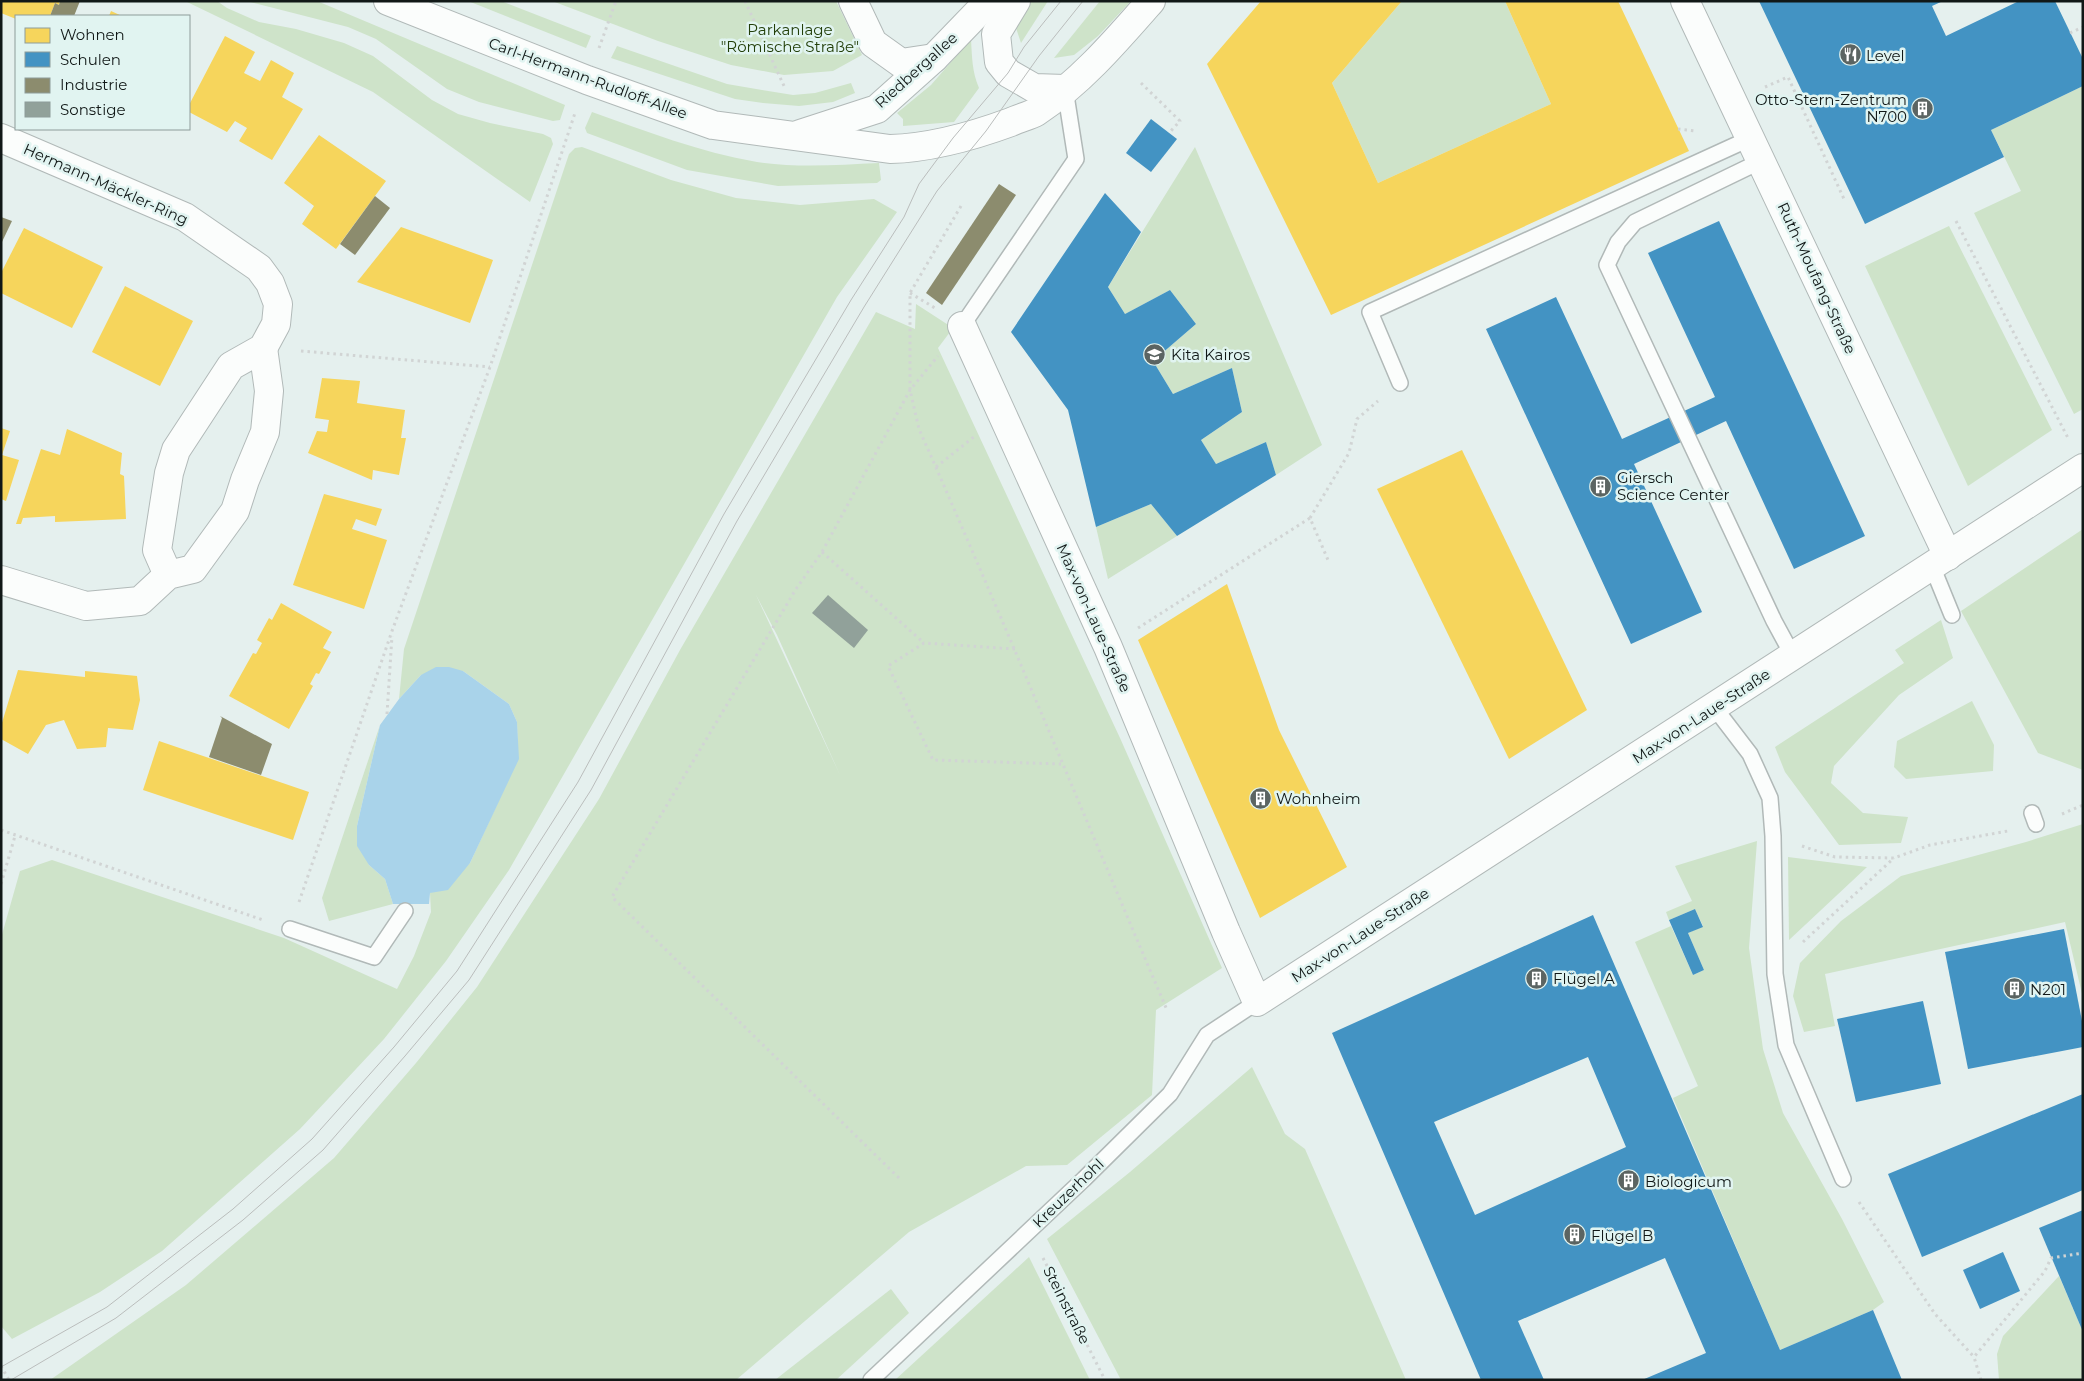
<svg xmlns="http://www.w3.org/2000/svg" width="2084" height="1381" viewBox="0 0 2084 1381" font-family="Montserrat,sans-serif">
	<style>
		.green { fill: #cee3c9; fill-rule: evenodd }
		.water { fill: #a9d3ea }
		.homes { fill: #f6d55c }
		.schools { fill: #4393c3; fill-rule: evenodd }
		.industry { fill: #8c8c6e }
		.building { fill: #91a19a }
		.lines { fill: none; stroke-linecap: round; stroke-linejoin: round }
		.service-casing { stroke: #b1b9b8; stroke-width: 18 }
		.minor-casing { stroke: #b1b9b8; stroke-width: 30 }
		.path { stroke: #d1d4d4; stroke-width: 3; stroke-dasharray: 2.5 4; stroke-linecap: butt }
		.service { stroke: #fbfdfc; stroke-width: 15 }
		.minor { stroke: #fbfdfc; stroke-width: 28 }
		.tram { stroke: #babdbc; stroke-width: 1 }
		.labels { text-anchor: middle; dominant-baseline: central; stroke-width: 5; stroke-linejoin: round; paint-order: stroke }
		.park-label { font-size: 15px; fill: #233f09; stroke: #e1f4f1 }
		.poi-label { font-size: 15px; fill: #111817; stroke: #e1f4f1; text-anchor: start }
		.street-label { font-size: 15px; fill: #111817; stroke: #e1f4f1 }
	</style>
	<rect width="100%" height="100%" fill="#e5f0ee"/>
	<g class="green">
		<polygon points="185,1 217,1 227,8 259,22 296,29 344,43 373,56 432,100 458,114 490,123 543,134 551,138 553,144 530,202 373,92"/>
		<polygon points="246,1 317,1 565,105 560,120 553,121 479,102 447,89 376,39 348,27"/>
		<polygon points="468,1 501,1 591,36 586,48"/>
		<polygon points="552,1 836,1 862,55 833,71 784,75 731,65 658,41"/>
		<polygon points="1025,1 1048,1 1021,43 1015,25"/>
		<polygon points="1100,1 1131,1 1098,36 1074,55 1054,58"/>
		<polygon points="1402,1 1505,1 1551,104 1378,183 1332,83"/>
		<path d="M971,39C972,57 972,72 979,88L954,122L903,126V119L897,113L931,85Z"/>
		<polygon points="617,46 727,84 762,90 793,95 815,93 851,83 855,93 833,102 799,106 763,103 735,99 611,58"/>
		<polygon points="2083,86 2083,409 2074,414 1974,213 2021,191 1991,130"/>
		<path d="M592,112C646,131 699,152 757,162C797,168 838,165 879,163L881,180L877,183L778,186L687,170L587,133L585,128Z"/>
		<polygon points="582,147 671,180 736,198 800,205 874,199 897,212 837,297 509,870 446,961 384,1039 300,1129 162,1251 100,1292 12,1339 1,1326 1,938 20,871 52,860 284,938 397,989 414,956 431,912 430,893 470,863 518,759 517,722 509,704 463,671 421,675 399,699 404,649 569,154 575,148"/>
		<polygon points="1195,147 1322,445 1276,475 1266,442 1216,464 1201,440 1242,412 1232,368 1173,394 1153,361 1196,324 1170,290 1125,314 1108,287"/>
		<polygon points="1949,226 2052,430 1968,486 1865,266"/>
		<path d="M916,304L953,328L938,348L1120,738L1222,968L1156,1010L1152,1095L1067,1165L1026,1166L909,1232L736,1380H50L186,1285L334,1158L416,1063L477,987L599,799L680,650L876,312L915,329ZM756,595L777,635L840,775Z"/>
		<polygon points="1151,504 1177,536 1108,579 1096,527"/>
		<polygon points="2083,529 2083,770 2038,753 1961,611"/>
		<polygon points="1941,620 1953,658 1899,695 1834,766 1831,783 1863,813 1908,817 1901,843 1839,845 1785,772 1775,747 1904,663 1895,650"/>
		<polygon points="1972,701 1994,745 1993,771 1906,779 1894,767 1897,741"/>
		<polygon points="380,725 357,826 369,865 385,879 393,904 329,921 322,898"/>
		<polygon points="2083,824 2083,998 2065,922 1825,974 1835,1026 1804,1032 1793,996 1800,963 1841,921 1901,876 2026,842"/>
		<polygon points="1757,841 1749,948 1763,1049 1783,1113 1842,1219 1884,1302 1873,1310 1780,1350 1673,1098 1698,1086 1635,942 1671,926 1693,975 1704,970 1688,933 1703,926 1695,909 1669,920 1666,912 1692,901 1675,866"/>
		<polygon points="1788,857 1867,867 1789,940"/>
		<polygon points="1252,1067 1285,1134 1305,1149 1406,1380 1121,1380 1047,1239 1130,1172"/>
		<polygon points="1029,1257 1090,1380 895,1380"/>
		<polygon points="2059,1276 2083,1332 2083,1380 1999,1380 1997,1354 2003,1336"/>
		<polygon points="891,1289 909,1313 836,1380 775,1380"/>
	</g>
	<polygon class="water" points="436,667 449,667 463,671 509,704 517,722 519,759 470,863 448,890 430,893 429,904 393,904 385,879 369,865 357,846 357,826 380,725 399,699 421,675"/>
	<g class="homes">
		<polygon points="1,1 60,1 59,5 55,3 50,16 16,16 16,19 1,13"/>
		<polygon points="1261,1 1402,1 1332,83 1378,183 1551,104 1505,1 1618,1 1689,151 1331,315 1207,64"/>
		<polygon points="111,11 122,16 109,16"/>
		<polygon points="225,36 255,52 244,73 260,81 271,60 294,73 282,97 303,109 272,160 239,141 247,128 235,121 227,132 189,112 189,105"/>
		<polygon points="319,135 386,181 336,249 302,224 314,206 284,183"/>
		<polygon points="401,227 493,260 470,323 357,282"/>
		<polygon points="24,228 103,267 72,328 1,293 1,273"/>
		<polygon points="125,286 193,321 160,386 92,352"/>
		<polygon points="322,378 360,381 357,403 405,410 401,438 406,438 399,475 373,470 372,480 308,453 317,431 327,432 329,420 315,418"/>
		<polygon points="1,428 10,431 2,455 19,460 6,501 1,499"/>
		<polygon points="67,429 122,453 120,474 124,476 126,519 55,522 55,516 23,518 21,524 16,524 41,449 60,455"/>
		<polygon points="1462,450 1587,710 1509,759 1377,489"/>
		<polygon points="324,494 382,509 376,526 356,519 352,529 387,540 364,609 293,585"/>
		<polygon points="1227,584 1279,730 1347,867 1260,918 1138,640"/>
		<polygon points="281,603 332,632 323,648 331,652 319,674 316,673 310,684 313,686 289,729 229,696 253,653 256,654 262,643 257,640 269,618 272,620"/>
		<polygon points="18,670 85,677 85,671 137,676 140,700 133,730 108,728 106,747 77,749 64,720 46,725 28,754 1,739 1,726"/>
		<polygon points="159,741 309,792 293,840 143,790"/>
	</g>
	<g class="schools">
		<polygon points="1759,1 1943,1 1932,6 1946,36 2019,1 2055,1 2083,59 2083,86 1991,130 2004,157 1865,224"/>
		<polygon points="1151,119 1177,139 1151,172 1126,153"/>
		<polygon points="1105,193 1141,232 1108,287 1125,314 1170,290 1196,324 1153,361 1173,394 1232,368 1242,412 1201,440 1216,464 1266,442 1276,475 1177,536 1151,504 1096,527 1068,410 1011,332"/>
		<polygon points="1719,221 1865,536 1794,569 1726,421 1634,464 1702,612 1631,644 1486,329 1556,297 1622,439 1715,397 1648,253"/>
		<polygon points="1695,909 1703,927 1688,933 1704,970 1693,975 1669,920"/>
		<path d="M1593,915L1780,1350L1873,1310L1902,1380H1642L1706,1353L1665,1258L1518,1321L1544,1380H1481L1332,1033ZM1588,1057L1626,1147L1475,1215L1434,1122Z"/>
		<polygon points="2064,929 2083,1026 2083,1047 1968,1069 1945,952"/>
		<polygon points="1923,1001 1941,1084 1856,1102 1837,1019"/>
		<polygon points="2083,1094 2083,1190 1922,1257 1888,1174"/>
		<polygon points="2083,1210 2083,1332 2039,1228"/>
		<polygon points="2003,1252 2020,1291 1980,1309 1963,1270"/>
	</g>
	<g class="industry">
		<polygon points="60,1 80,1 74,16 50,16 55,3 59,5"/>
		<polygon points="999,184 1016,195 942,305 926,293"/>
		<polygon points="375,196 390,208 355,255 340,244"/>
		<polygon points="1,217 12,221 1,244"/>
		<polygon points="220,716 272,744 261,775 209,757 222,718"/>
	</g>
	<polygon class="building" points="828,595 868,630 854,648 812,613"/>
	<g class="lines">
		<defs>
			<g id="service">
				<polyline points="1761,161 1635,222 1618,242 1607,265 1774,621 1793,656"/>
				<polyline points="962,326 1076,159 1065,89"/>
				<polyline points="1400,383 1370,312 1751,138"/>
				<polyline points="1932,566 1952,615"/>
				<polyline points="1714,707 1750,754 1770,798 1773,836 1775,974 1786,1045 1843,1179"/>
				<polyline points="2032,813 2036,824"/>
				<polyline points="290,929 374,957 405,911"/>
				<polyline points="871,1380 1084,1179 1170,1094 1207,1035 1257,1002"/>
			</g>
			<g id="minor">
				<path d="M388,1L587,80L713,125L890,149C931,148 973,136 1011,122C1019,118 1029,116 1036,112C1080,83 1116,41 1151,1"/>
				<polyline points="853,1 873,43 901,63 934,58"/>
				<polyline points="1016,1 996,34 999,62 1008,73 1034,88 1065,89"/>
				<polyline points="1685,1 1948,556"/>
				<polyline points="800,134 877,109 934,58 989,1"/>
				<polyline points="1,138 185,217 259,268 270,283 278,304 276,324 263,348 231,366 176,450 169,473 157,550 168,575"/>
				<polyline points="962,326 1108,647 1226,932 1257,1002 2083,468"/>
				<polyline points="1,580 86,606 140,601 168,575 193,569 235,511 245,480 265,432 269,391 263,348"/>
			</g>
		</defs>
		<use href="#service" class="service-casing"/>
		<use href="#minor" class="minor-casing"/>
		<g class="path">
			<polyline points="745,1 784,86"/>
			<polyline points="2070,33 2083,27"/>
			<polyline points="599,48 616,1"/>
			<polyline points="1141,83 1180,121 1169,133"/>
			<polyline points="1765,87 1788,77 1844,199"/>
			<polyline points="1678,129 1695,131"/>
			<path d="M961,206L910,293V390L919,429C1004,621 1084,816 1167,1010"/>
			<polyline points="1956,221 2068,438"/>
			<polyline points="910,293 935,308"/>
			<polyline points="301,351 490,367"/>
			<polyline points="936,467 975,436"/>
			<polyline points="1310,518 1349,453 1357,419 1378,401"/>
			<polyline points="822,552 924,643"/>
			<polyline points="1138,628 1310,518 1328,560"/>
			<polyline points="1015,649 924,643 888,666 933,760 1061,764"/>
			<polyline points="387,714 392,636"/>
			<polyline points="2062,814 2083,805"/>
			<polyline points="1,830 263,920"/>
			<polyline points="1802,846 1835,857 1894,858 1930,845 2008,831"/>
			<polyline points="1,884 15,836"/>
			<polyline points="299,902 392,631 490,367 575,113"/>
			<polyline points="1803,942 1894,858"/>
			<polyline points="899,1178 612,897 796,589 822,552 910,390 938,356"/>
			<polyline points="1859,1202 1935,1314 1974,1357"/>
			<polyline points="1043,1258 1105,1380"/>
			<polyline points="1,1366 9,1380"/>
			<polyline points="1981,1380 1974,1357 2045,1271 2051,1258 2083,1253"/>
		</g>
		<use href="#service" class="service"/>
		<use href="#minor" class="minor"/>
		<g class="tram">
			<polyline points="1,1367 107,1307 233,1209 312,1139 394,1047 457,971 578,782 724,514 851,300 904,217 919,184 953,138 1008,73 1024,47 1061,1"/>
			<polyline points="11,1380 116,1318 243,1220 323,1150 405,1056 469,980 591,790 737,521 864,307 937,191 986,131 1039,56 1083,1"/>
		</g>
	</g>
	<defs>
		<symbol id="restaurant-disc" viewBox="-11 -11 22 22"><circle r="9.5" fill="#5b6462" stroke="#e1f4f1"/><path d="M-5-6h1v4h1v-4h1v4h1v-4h1v5L-1.5 .5V6h-2V.5L-5-1ZM5-6V6H3V1.5H1.5Q1.5-4 5-6Z" fill="#fff"/></symbol>
		<symbol id="building-disc" viewBox="-11 -11 22 22"><circle r="9.5" fill="#5b6462" stroke="#e1f4f1"/><path d="M-4-6H4V6H1V3H-1V6H-4ZM-2.5-4.3h1.7v1.8h-1.7ZM.8-4.3h1.7v1.8H.8ZM-2.5-1h1.7V.8h-1.7ZM.8-1h1.7V.8H.8Z" fill="#fff"/></symbol>
		<symbol id="school-disc" viewBox="-11 -11 22 22"><circle r="9.5" fill="#5b6462" stroke="#e1f4f1"/><path d="M0-5L7-2L0 1L-7-2ZM-4 1L0 2.5L4 1V4Q0 6-4 4Z" fill="#fff"/></symbol>
	</defs>
	<g fill-rule="evenodd">
		<use href="#restaurant-disc" x="1838" y="42" width="25" height="25"/>
		<use href="#building-disc" x="1910" y="96" width="25" height="25"/>
		<use href="#school-disc" x="1142" y="342" width="25" height="25"/>
		<use href="#building-disc" x="1588" y="474" width="25" height="25"/>
		<use href="#building-disc" x="1248" y="786" width="25" height="25"/>
		<use href="#building-disc" x="1524" y="966" width="25" height="25"/>
		<use href="#building-disc" x="2002" y="976" width="25" height="25"/>
		<use href="#building-disc" x="1616" y="1168" width="25" height="25"/>
		<use href="#building-disc" x="1562" y="1222" width="25" height="25"/>
	</g>
	<g class="labels">
		<g class="park-label">
			<text x="790" y="29">Parkanlage<tspan x="790" dy="17">"Römische Straße"</tspan></text>
		</g>
		<g class="poi-label">
			<text x="1866" y="55">Level</text>
			<text x="1907" y="99" text-anchor="end">Otto-Stern-Zentrum<tspan x="1907" dy="17">N700</tspan></text>
			<text x="1171" y="354">Kita Kairos</text>
			<text x="1617" y="477">Giersch<tspan x="1617" dy="17">Science Center</tspan></text>
			<text x="1276" y="798">Wohnheim</text>
			<text x="1553" y="978">Flügel A</text>
			<text x="2030" y="989">N201</text>
			<text x="1645" y="1181">Biologicum</text>
			<text x="1591" y="1235">Flügel B</text>
		</g>
		<g class="street-label">
			<text transform="translate(916 70) rotate(-42)">Riedbergallee</text>
			<text transform="translate(588 78) rotate(20)">Carl-Hermann-Rudloff-Allee</text>
			<text transform="translate(106 184) rotate(24)">Hermann-Mäckler-Ring</text>
			<text transform="translate(1817 278) rotate(65)">Ruth-Moufang-Straße</text>
			<text transform="translate(1094 618) rotate(66)">Max-von-Laue-Straße</text>
			<text transform="translate(1701 716) rotate(-33)">Max-von-Laue-Straße</text>
			<text transform="translate(1360 935) rotate(-33)">Max-von-Laue-Straße</text>
			<text transform="translate(1068 1193) rotate(-44)">Kreuzerhohl</text>
			<text transform="translate(1067 1305) rotate(63)">Steinstraße</text>
		</g>
	</g>
	<rect width="2084" height="1381" fill="none" stroke="#111817" stroke-width="5"/>
	<rect x="15" y="15" width="175" height="115" fill="#e1f4f1" stroke="#8e9c9a"/>
	<rect x="25" y="28" width="25" height="15" fill="#f6d55c" stroke="#8e9c9a"/>
	<text x="60" y="40" font-size="15" fill="#111817">Wohnen</text>
	<rect x="25" y="52" width="25" height="15" fill="#4393c3" stroke="#8e9c9a"/>
	<text x="60" y="65" font-size="15" fill="#111817">Schulen</text>
	<rect x="25" y="78" width="25" height="15" fill="#8c8c6e" stroke="#8e9c9a"/>
	<text x="60" y="90" font-size="15" fill="#111817">Industrie</text>
	<rect x="25" y="102" width="25" height="15" fill="#91a19a" stroke="#8e9c9a"/>
	<text x="60" y="115" font-size="15" fill="#111817">Sonstige</text>
</svg>
